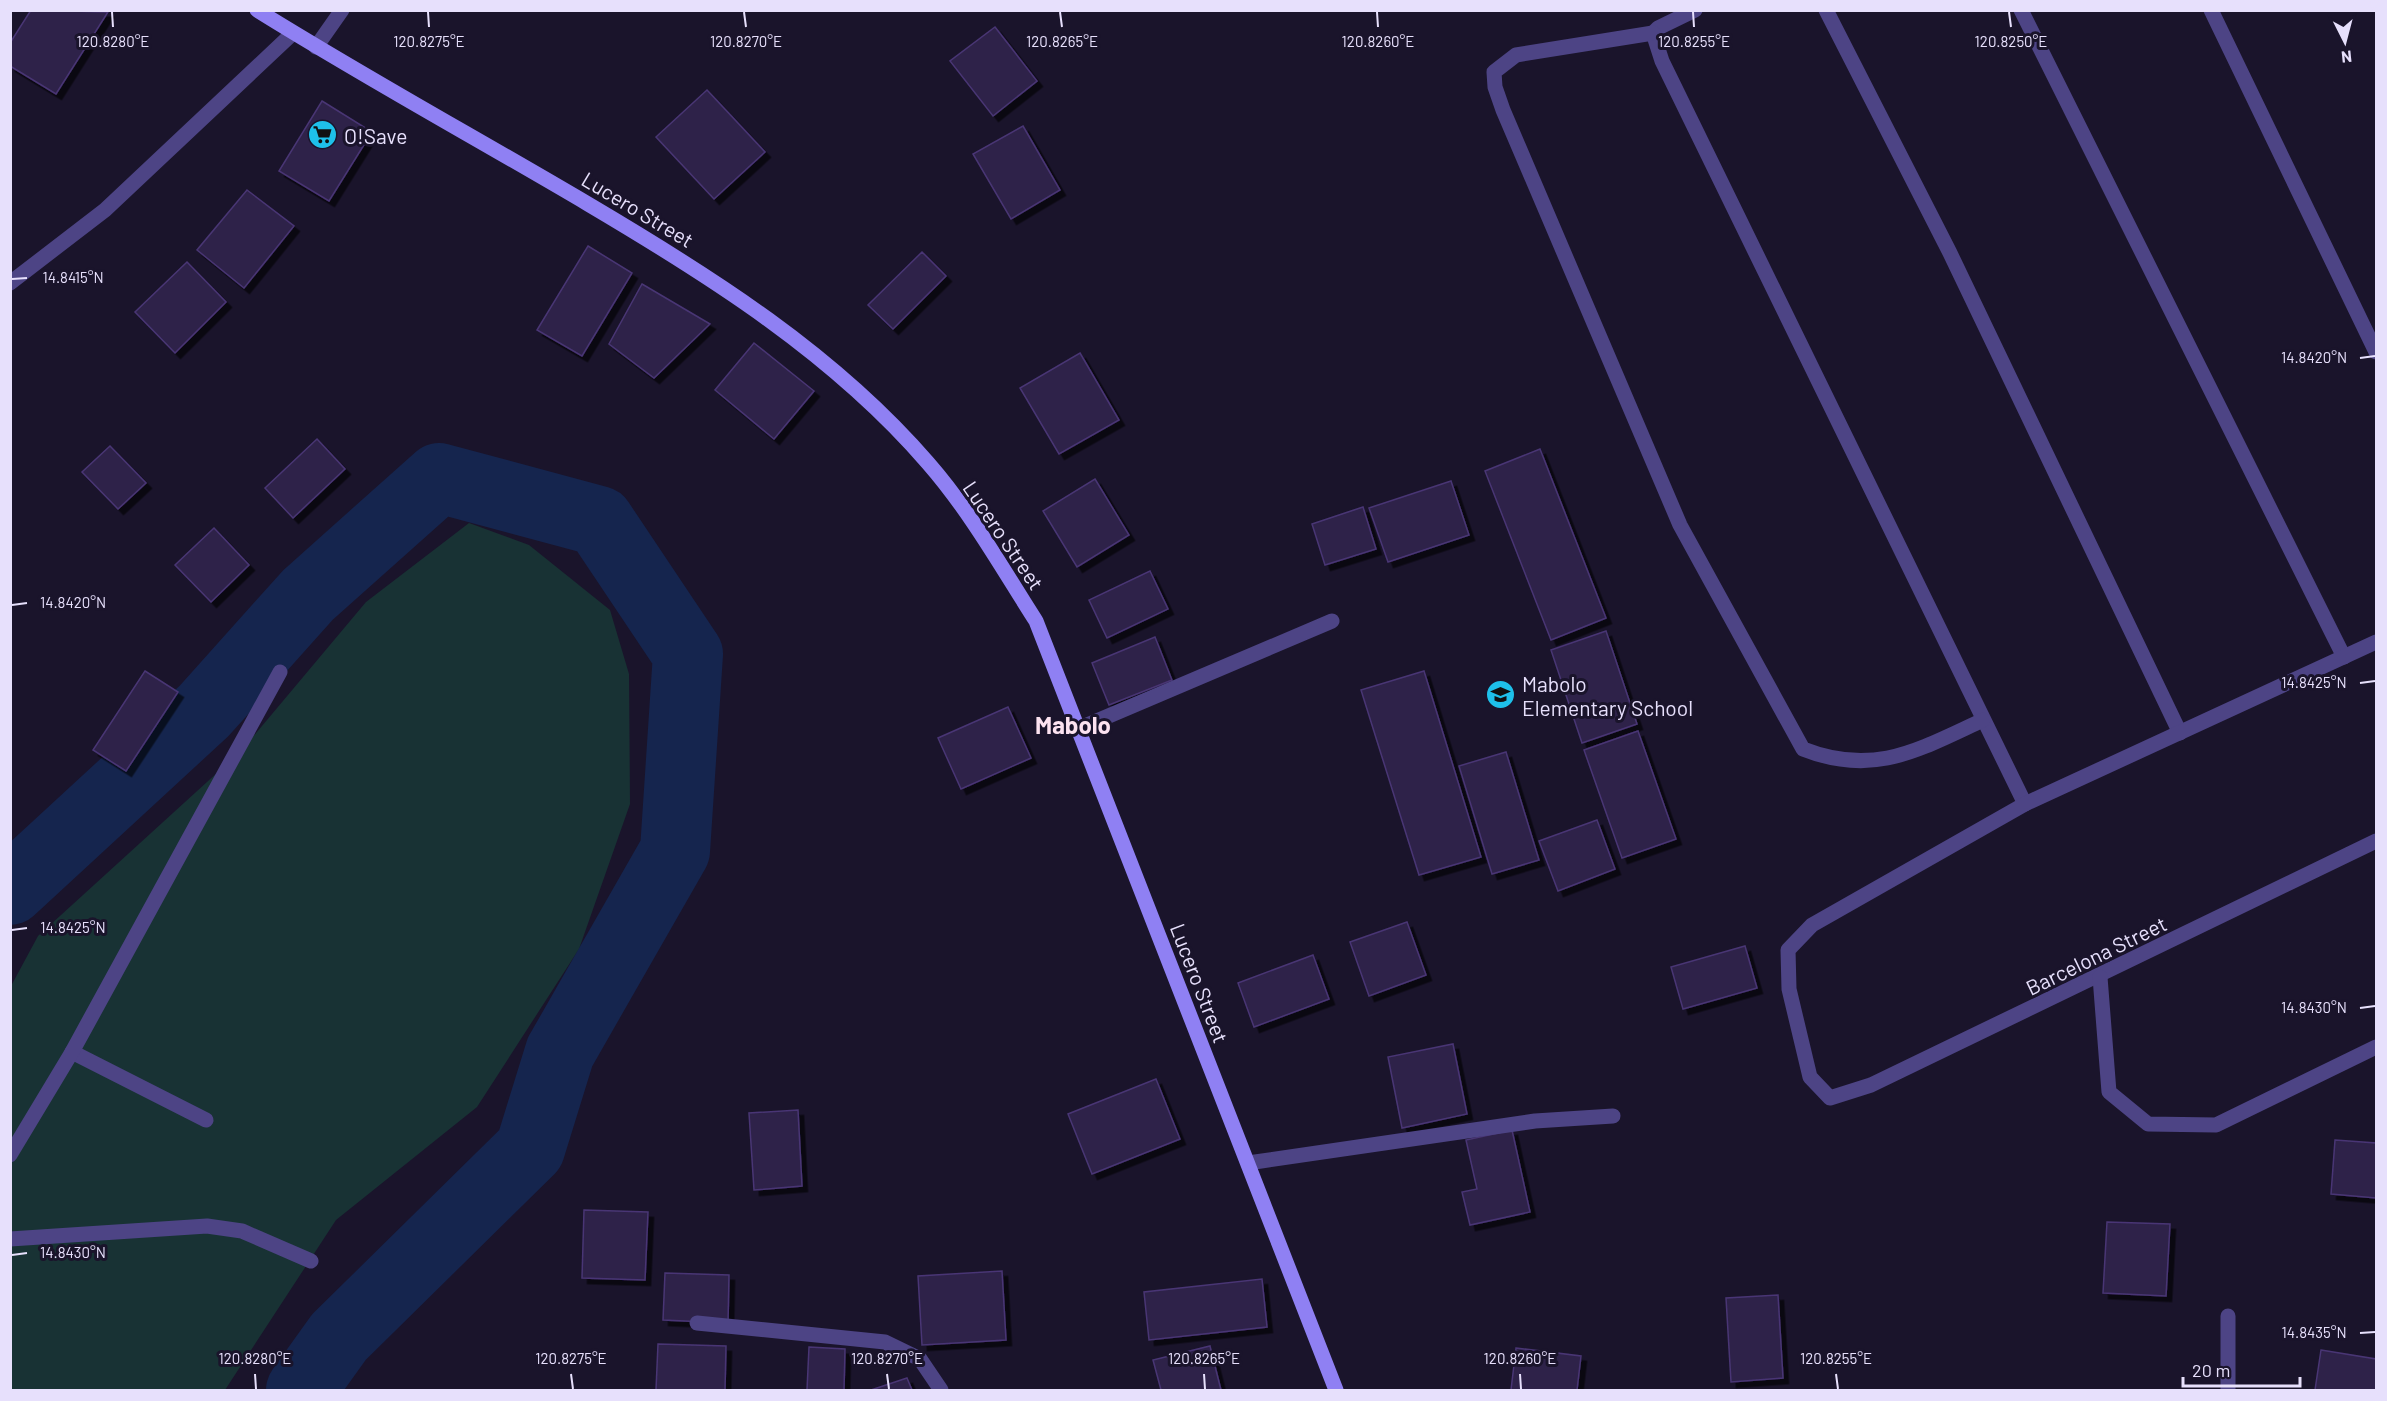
<svg xmlns="http://www.w3.org/2000/svg" width="2387" height="1401" viewBox="0 0 2387 1401" font-family="Barlow,sans-serif">
	<style>
		.green { fill: #183234 }
		.lines { fill: none; stroke-linecap: round; stroke-linejoin: round }
		.river { stroke: #15254e; stroke-width: 70 }
		.building { fill: #2e224a; stroke: #493674; stroke-width: 1.5; filter: url(#shadow) }
		.lane { stroke: #4d4485; stroke-width: 15 }
		.street { stroke: #4d4485; stroke-width: 15 }
		.secondary { stroke: #8f80f3; stroke-width: 15 }
		.ticks { fill: none; stroke: #e7e0fc; stroke-width: 2 }
		.labels { text-anchor: middle; dominant-baseline: central; stroke-width: 6; stroke-linejoin: round; paint-order: stroke }
		.poi-label { font-size: 21px; fill: #e7e0fc; stroke: #1a142b; text-anchor: start }
		.street-label { font-size: 21px; fill: #e7e0fc; stroke: #1a142b }
		.quarter-label { font-size: 24px; font-weight: bold; fill: #fce2f0; stroke: #1a142b }
		.ticks-label { font-size: 15px; text-anchor: middle; fill: #e7e0fc; stroke: #1a142b; stroke-width: 6; stroke-linejoin: round; paint-order: stroke }
	</style>
	<defs>
		<filter id="shadow"><feDropShadow dx="5.5" dy="5.5" stdDeviation="0" flood-color="#0009"/></filter>
	</defs>
	<rect width="100%" height="100%" fill="#1a142b"/>
	<polygon class="green" points="469,523 529,545 610,610 629,674 630,804 579,949 477,1107 336,1220 225,1390 11,1390 11,986 38,936 241,751 366,602"/>
	<g class="lines">
		<polyline class="river" points="10,890 204,711 308,595 439,478 599,521 688,654 675,851 560,1052 530,1149 339,1337 301,1390"/>
	</g>
	<g class="building">
		<polygon points="31,10 108,12 56,94 10,66 10,43"/>
		<polygon points="995,27 1037,81 993,116 950,61"/>
		<polygon points="707,90 765,152 714,199 656,137"/>
		<polygon points="322,101 372,132 329,201 279,171"/>
		<polygon points="1023,126 1060,190 1011,219 973,154"/>
		<polygon points="247,190 294,226 244,288 197,250"/>
		<polygon points="588,246 632,273 582,356 537,330"/>
		<polygon points="922,252 946,276 893,329 868,305"/>
		<polygon points="187,262 226,302 175,353 135,312"/>
		<polygon points="642,284 710,324 654,378 609,344"/>
		<polygon points="754,343 814,391 774,439 715,390"/>
		<polygon points="1080,353 1119,420 1059,454 1020,388"/>
		<polygon points="317,439 345,469 293,518 265,488"/>
		<polygon points="110,446 146,483 118,509 82,472"/>
		<polygon points="1540,449 1606,618 1551,640 1485,471"/>
		<polygon points="1095,479 1129,535 1077,567 1043,511"/>
		<polygon points="1451,481 1469,535 1388,562 1369,508"/>
		<polygon points="1363,507 1376,549 1325,565 1312,524"/>
		<polygon points="214,528 249,565 211,602 175,565"/>
		<polygon points="1150,571 1168,609 1107,638 1089,600"/>
		<polygon points="1606,631 1637,724 1582,743 1551,650"/>
		<polygon points="1155,637 1172,680 1109,705 1092,663"/>
		<polygon points="145,671 178,692 126,771 93,750"/>
		<polygon points="1424,671 1481,857 1419,875 1361,690"/>
		<polygon points="1008,707 1031,758 961,789 938,738"/>
		<polygon points="1638,731 1676,839 1622,858 1584,750"/>
		<polygon points="1506,752 1539,860 1492,874 1459,766"/>
		<polygon points="1597,820 1615,869 1558,891 1539,841"/>
		<polygon points="1407,922 1426,975 1369,996 1350,942"/>
		<polygon points="1745,946 1757,988 1683,1009 1671,967"/>
		<polygon points="1313,955 1329,999 1254,1027 1238,983"/>
		<polygon points="1453,1044 1467,1114 1402,1128 1388,1057"/>
		<polygon points="1156,1079 1180,1139 1092,1174 1068,1114"/>
		<polygon points="798,1110 802,1186 754,1190 749,1113"/>
		<polygon points="1512,1130 1530,1212 1470,1225 1462,1192 1477,1189 1466,1140"/>
		<polygon points="2335,1140 2376,1143 2376,1198 2331,1194"/>
		<polygon points="584,1210 648,1212 645,1280 582,1278"/>
		<polygon points="2107,1222 2170,1224 2166,1296 2103,1293"/>
		<polygon points="1002,1271 1006,1340 922,1345 918,1276"/>
		<polygon points="665,1273 729,1275 728,1323 663,1320"/>
		<polygon points="1262,1279 1267,1327 1149,1340 1144,1292"/>
		<polygon points="1778,1295 1783,1378 1731,1382 1726,1298"/>
		<polygon points="658,1344 726,1346 725,1390 656,1390"/>
		<polygon points="1210,1346 1221,1390 1161,1390 1153,1360"/>
		<polygon points="809,1347 845,1349 844,1390 807,1390"/>
		<polygon points="1516,1348 1581,1356 1577,1390 1511,1390"/>
		<polygon points="2321,1350 2376,1359 2376,1390 2315,1390"/>
		<polygon points="907,1378 912,1390 871,1390"/>
	</g>
	<g class="lines">
		<g class="lane">
			<polyline points="72,1052 206,1120"/>
			<polyline points="10,1239 207,1226 242,1231 311,1261"/>
		</g>
		<g class="street">
			<polyline points="1695,10 1658,28 1653,33 1662,61 2025,804"/>
			<polyline points="1826,10 1950,253 2180,733"/>
			<polyline points="2021,10 2344,657"/>
			<polyline points="2211,10 2376,352"/>
			<path d="M1653,33L1516,55L1494,72L1495,87L1503,110L1680,525L1803,749C1874,777 1918,750 1983,720"/>
			<polyline points="316,47 342,10"/>
			<polyline points="10,283 105,210 293,33"/>
			<polyline points="2376,642 2025,804 1812,925 1788,950 1789,989 1810,1077 1830,1098 1871,1085 2376,841"/>
			<polyline points="1078,729 1332,621"/>
			<polyline points="2100,977 2109,1092 2148,1124 2216,1125 2376,1047"/>
			<polyline points="10,1155 72,1052 280,672"/>
			<polyline points="1248,1163 1535,1121 1613,1116"/>
			<polyline points="2228,1316 2228,1390"/>
			<polyline points="697,1323 885,1342 920,1359 941,1390"/>
		</g>
		<path class="secondary" d="M257,10C366,78 478,139 588,204C710,276 834,354 928,463C970,511 1002,568 1036,621L1336,1390"/>
	</g>
	<path class="ticks" d="M112,12L113,27M428,12L429,27M744,12L746,27M1060,12L1062,27M1377,12L1378,27M1693,12L1694,27M2009,12L2011,27M12,279L27,278M2360,358L2375,356M12,605L27,603M2360,683L2375,681M12,930L27,928M2360,1008L2375,1006M12,1255L27,1253M2360,1333L2375,1332M255,1374L256,1389M571,1374L573,1389M887,1374L889,1389M1204,1374L1205,1389M1520,1374L1521,1389M1836,1374L1838,1389"/>
	<defs>
		<symbol id="supermarket-disc" viewBox="-11 -11 22 22"><circle r="9.5" fill="#1ec0ea" stroke="#1a142b"/><path d="M-6-5.5h2.5l.6 2H6L4.5 2H-2.5L-4.4-4H-6ZM-1.5 3.2a1.3 1.3 0 1 0 .1 0ZM3 3.2a1.3 1.3 0 1 0 .1 0Z" fill="#111"/></symbol>
		<symbol id="school-disc" viewBox="-11 -11 22 22"><circle r="9.5" fill="#1ec0ea" stroke="#1a142b"/><path d="M0-5L7-2L0 1L-7-2ZM-4 1L0 2.5L4 1V4Q0 6-4 4Z" fill="#111"/></symbol>
	</defs>
	<g fill-rule="evenodd">
		<use href="#supermarket-disc" x="306" y="118" width="33" height="33"/>
		<use href="#school-disc" x="1484" y="678" width="33" height="33"/>
	</g>
	<g class="labels">
		<g class="poi-label">
			<text x="344" y="135">O!Save</text>
			<text x="1522" y="683">Mabolo<tspan x="1522" dy="24">Elementary School</tspan></text>
		</g>
		<g class="street-label">
			<text transform="translate(638 209) rotate(31)">Lucero Street</text>
			<text transform="translate(1004 535) rotate(56)">Lucero Street</text>
			<text transform="translate(2096 955) rotate(-26)">Barcelona Street</text>
			<text transform="translate(1200 983) rotate(69)">Lucero Street</text>
		</g>
		<g class="quarter-label">
			<text x="1073" y="724">Mabolo</text>
		</g>
	</g>
	<g class="ticks-label">
		<text x="113" y="47">120.8280°E</text>
		<text x="429" y="47">120.8275°E</text>
		<text x="746" y="47">120.8270°E</text>
		<text x="1062" y="47">120.8265°E</text>
		<text x="1378" y="47">120.8260°E</text>
		<text x="1694" y="47">120.8255°E</text>
		<text x="2011" y="47">120.8250°E</text>
		<text x="73" y="283">14.8415°N</text>
		<text x="2314" y="363">14.8420°N</text>
		<text x="73" y="608">14.8420°N</text>
		<text x="2314" y="688">14.8425°N</text>
		<text x="73" y="933">14.8425°N</text>
		<text x="2314" y="1013">14.8430°N</text>
		<text x="73" y="1258">14.8430°N</text>
		<text x="2314" y="1338">14.8435°N</text>
		<text x="255" y="1364">120.8280°E</text>
		<text x="571" y="1364">120.8275°E</text>
		<text x="887" y="1364">120.8270°E</text>
		<text x="1204" y="1364">120.8265°E</text>
		<text x="1520" y="1364">120.8260°E</text>
		<text x="1836" y="1364">120.8255°E</text>
	</g>
	<rect width="2387" height="1401" fill="none" stroke="#e7e0fc" stroke-width="24"/>
	<g transform="translate(2345 42) rotate(174)" stroke="#1a142b" stroke-width="4.5" paint-order="stroke">
	<path d="M0-4.5L10 22L0 15L-10 22Z" fill="#e7e0fc"/>
	<text y="-9" font-size="16" font-weight="bold" text-anchor="middle" fill="#e7e0fc">N</text>
	</g>
	<path d="M2183 1377v9h117v-9" fill="none" stroke="#e7e0fc" stroke-width="3"/>
	<text x="2192" y="1377" font-size="18" fill="#e7e0fc" stroke="#1a142b" stroke-width="4.5" paint-order="stroke">20 m</text>
</svg>
